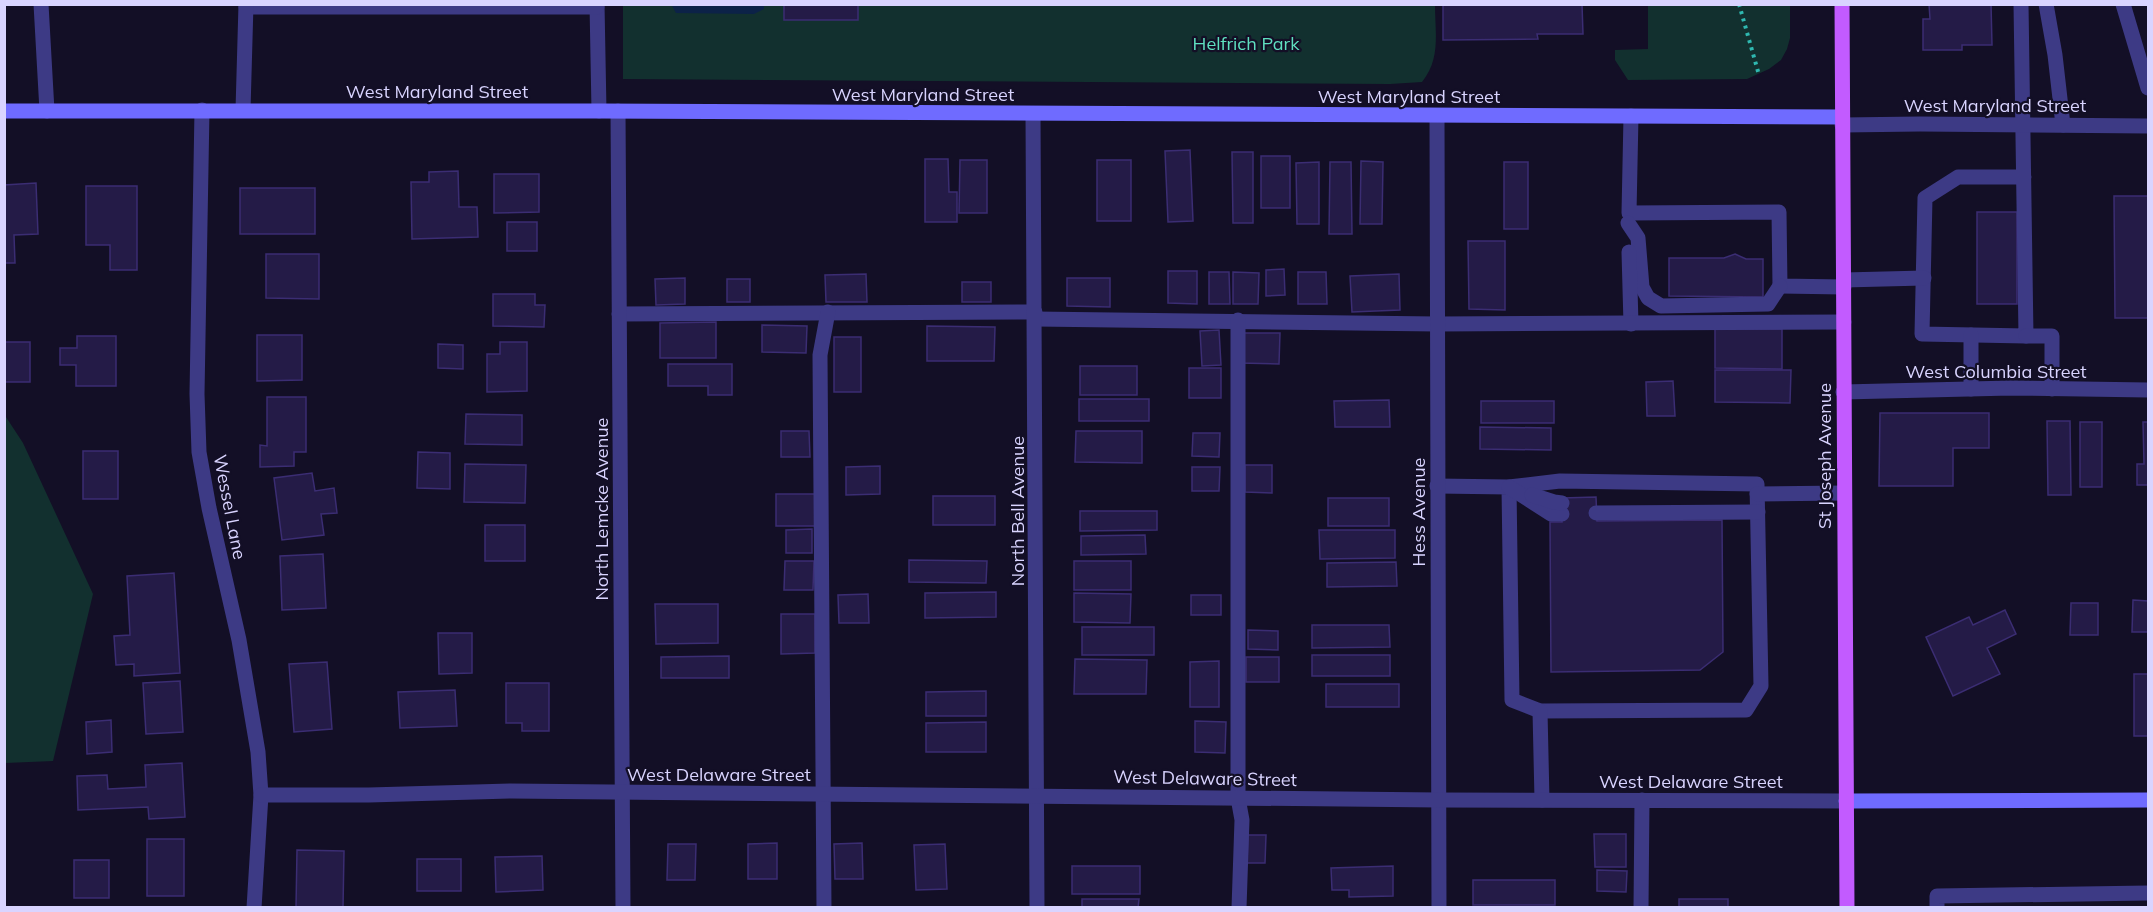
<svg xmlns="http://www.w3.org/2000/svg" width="2153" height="912" viewBox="0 0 2153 912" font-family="Mulish,sans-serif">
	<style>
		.green { fill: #12302f }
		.water { fill: #0c2248 }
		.building { fill: #241b47; stroke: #3b2d73; stroke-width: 1.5 }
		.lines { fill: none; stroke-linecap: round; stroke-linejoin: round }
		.path { stroke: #2fb8b0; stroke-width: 4; stroke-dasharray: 3 4.5; stroke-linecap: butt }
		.lane { stroke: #3d3a85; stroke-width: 15 }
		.street { stroke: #3d3a85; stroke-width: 15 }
		.secondary { stroke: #6f6bff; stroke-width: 15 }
		.primary { stroke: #c25bff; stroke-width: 15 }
		.labels { text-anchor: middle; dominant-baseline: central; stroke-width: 4.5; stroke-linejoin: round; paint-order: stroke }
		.park-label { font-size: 18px; fill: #5fe0c0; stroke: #130f26 }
		.street-label { font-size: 18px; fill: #d9d4ff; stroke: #130f26 }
	</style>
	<rect width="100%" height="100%" fill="#130f26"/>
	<g class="green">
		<path d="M623,5H1435C1435,32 1441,59 1422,82L1390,84L623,79Z"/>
		<polygon points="1648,5 1790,5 1790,38 1787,49 1781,60 1769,69 1747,79 1628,80 1615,60 1615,50 1648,49"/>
		<polygon points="4,414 23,443 93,594 53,761 5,763"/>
	</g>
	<polygon class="water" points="671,4 764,5 764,9 754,14 676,13"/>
	<g class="building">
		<rect x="784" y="4" width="74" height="16"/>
		<polygon points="1443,4 1582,4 1583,34 1537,34 1538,39 1443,40"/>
		<polygon points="1929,4 1991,4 1992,45 1962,45 1962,50 1923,50 1923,19 1930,19"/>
		<polygon points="1190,150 1193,221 1168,222 1165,151"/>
		<polygon points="1232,152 1253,152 1253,223 1233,223"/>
		<rect x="1261" y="156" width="29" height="52"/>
		<polygon points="925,159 948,159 949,192 957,192 957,222 925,222"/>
		<polygon points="960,160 987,160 987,213 959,213"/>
		<rect x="1097" y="160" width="34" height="61"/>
		<polygon points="1361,161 1383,162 1382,224 1360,224"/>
		<polygon points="1319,162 1319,224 1297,224 1296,163"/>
		<polygon points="1330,162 1351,162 1352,234 1329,234"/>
		<rect x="1504" y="162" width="24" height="67"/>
		<polygon points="458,171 459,207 477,207 478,237 412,239 411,182 429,182 429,172"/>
		<polygon points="494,174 539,174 539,212 494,213"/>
		<polygon points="36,183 38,234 14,235 15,263 4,263 4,185"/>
		<polygon points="86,186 137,186 137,270 110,270 110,245 86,245"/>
		<rect x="240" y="188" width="75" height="46"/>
		<polygon points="2114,196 2148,196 2148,318 2115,318"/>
		<rect x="1977" y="212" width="40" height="92"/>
		<rect x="507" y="222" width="30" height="29"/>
		<polygon points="1468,241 1505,241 1505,310 1469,309"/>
		<polygon points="266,254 319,254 319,299 266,298"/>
		<polygon points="1735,254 1746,259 1763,259 1763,297 1669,296 1669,258 1724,258"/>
		<polygon points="1284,269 1285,295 1266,296 1266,270"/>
		<polygon points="1168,271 1197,271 1197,304 1168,303"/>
		<polygon points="1209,272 1229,272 1230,304 1209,304"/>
		<polygon points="1233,272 1259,273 1258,304 1233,304"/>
		<polygon points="1298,272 1326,272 1327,304 1298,304"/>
		<polygon points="866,274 867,302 826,302 825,275"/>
		<polygon points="1399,274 1400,310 1352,312 1350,276"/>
		<polygon points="685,278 685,304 656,305 655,279"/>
		<polygon points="1067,278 1110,278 1110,307 1067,306"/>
		<rect x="727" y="279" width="23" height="23"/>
		<rect x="962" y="282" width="29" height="20"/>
		<polygon points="493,294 535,294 535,305 545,305 544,327 493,326"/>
		<polygon points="716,322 716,358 660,358 660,323"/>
		<polygon points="762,325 807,326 806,353 762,352"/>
		<polygon points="927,326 995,327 994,361 927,361"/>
		<polygon points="1715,329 1782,329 1782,369 1715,368"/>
		<polygon points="1219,330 1221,365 1202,366 1200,331"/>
		<polygon points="1241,333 1280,333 1279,364 1240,363"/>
		<polygon points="257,335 302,335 302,380 257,381"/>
		<polygon points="77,336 116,336 116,386 76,386 76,365 60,365 60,348 77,348"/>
		<rect x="834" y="337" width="27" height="55"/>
		<rect x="4" y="342" width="26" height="40"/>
		<polygon points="500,342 527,342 527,391 487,392 487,354 500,354"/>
		<polygon points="438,344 463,345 463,369 438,368"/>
		<polygon points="668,364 732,364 732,395 708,395 708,386 668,386"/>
		<rect x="1080" y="366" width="57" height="29"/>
		<rect x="1189" y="368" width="32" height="30"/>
		<polygon points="1715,370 1791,370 1790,403 1715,402"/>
		<polygon points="1673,381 1675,416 1647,416 1646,382"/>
		<polygon points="267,397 306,397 306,452 294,452 294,466 260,467 260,445 267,446"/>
		<rect x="1079" y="399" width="70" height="22"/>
		<polygon points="1389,400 1390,427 1335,427 1334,401"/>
		<rect x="1481" y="401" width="73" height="22"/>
		<polygon points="1880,413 1989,413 1989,448 1953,448 1953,486 1879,486"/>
		<polygon points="466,414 522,415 522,445 465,444"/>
		<polygon points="2047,421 2070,421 2071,495 2048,495"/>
		<rect x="2080" y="422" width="22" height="65"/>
		<polygon points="2143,422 2148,422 2148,485 2137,485 2137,464 2144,464"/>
		<polygon points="1480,427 1551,428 1551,450 1480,449"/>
		<polygon points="781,431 809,431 810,457 781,457"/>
		<polygon points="1076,431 1142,431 1142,463 1075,462"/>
		<polygon points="1193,433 1220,433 1219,457 1192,456"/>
		<rect x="83" y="451" width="35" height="48"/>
		<polygon points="418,452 450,453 450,489 417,488"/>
		<polygon points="465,464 526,465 525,503 464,502"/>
		<polygon points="1245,465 1272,465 1272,493 1245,492"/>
		<polygon points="880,466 880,494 846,495 846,467"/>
		<polygon points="1192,467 1220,467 1219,491 1192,491"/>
		<polygon points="312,473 315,491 334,488 337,513 321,514 324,535 282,540 274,478"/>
		<rect x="776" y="494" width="40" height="32"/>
		<rect x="933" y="496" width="62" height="29"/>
		<polygon points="1596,497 1597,521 1722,520 1723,652 1700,670 1551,672 1550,522 1562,522 1562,498"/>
		<rect x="1328" y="498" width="61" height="28"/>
		<polygon points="1080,511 1157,511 1157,530 1080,531"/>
		<rect x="485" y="525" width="40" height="36"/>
		<polygon points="812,529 812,553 786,553 786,530"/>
		<polygon points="1319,530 1395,530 1395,558 1320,559"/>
		<polygon points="1145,535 1146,554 1081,555 1081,536"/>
		<polygon points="323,554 326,608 282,610 280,556"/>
		<polygon points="909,560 987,561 986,583 909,582"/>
		<polygon points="785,561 814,561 813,590 784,590"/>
		<rect x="1074" y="561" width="57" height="29"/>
		<polygon points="1396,562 1397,586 1327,587 1327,563"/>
		<polygon points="174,573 180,673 134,676 134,664 116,665 114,636 130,635 127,576"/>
		<polygon points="996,592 996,617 925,618 925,593"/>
		<polygon points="1074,593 1131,594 1130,623 1074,622"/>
		<polygon points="868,594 869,623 839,623 838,595"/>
		<rect x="1191" y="595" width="30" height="20"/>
		<polygon points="2133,600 2148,601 2148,632 2132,632"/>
		<polygon points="2071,603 2098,603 2098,635 2070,635"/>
		<polygon points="655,604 718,604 718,643 656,644"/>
		<polygon points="2005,610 2016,634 1987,648 2000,674 1953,696 1926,637 1969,617 1973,625"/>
		<polygon points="781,614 815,614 815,653 781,654"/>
		<polygon points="1312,625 1389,625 1390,647 1312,648"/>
		<rect x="1082" y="627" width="72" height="28"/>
		<polygon points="1248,630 1278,631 1278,650 1248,649"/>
		<polygon points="438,633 472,633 472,673 439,674"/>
		<rect x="1312" y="655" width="78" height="21"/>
		<polygon points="729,656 729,678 661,678 661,657"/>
		<rect x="1246" y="657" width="33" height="25"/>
		<polygon points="1075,659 1147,660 1146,694 1074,694"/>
		<polygon points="1219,661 1219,707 1190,707 1190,662"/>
		<polygon points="327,662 332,729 294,732 289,664"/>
		<rect x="2134" y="674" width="14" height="62"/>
		<polygon points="180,681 183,732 146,734 143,683"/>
		<polygon points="506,683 549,683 549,731 522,731 522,723 506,723"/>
		<rect x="1326" y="684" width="73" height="23"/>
		<polygon points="455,690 457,726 400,728 398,692"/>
		<polygon points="986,691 986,716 926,716 926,692"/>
		<polygon points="111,720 112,752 87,754 86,722"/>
		<polygon points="1195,721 1226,722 1225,753 1195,752"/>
		<polygon points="986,722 986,752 926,752 926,723"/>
		<polygon points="182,763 185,817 149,819 148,807 78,810 77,776 107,775 108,789 146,787 145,765"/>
		<polygon points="1594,834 1626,834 1626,867 1595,867"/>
		<polygon points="1248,835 1266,835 1265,863 1247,863"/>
		<rect x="147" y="839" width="37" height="57"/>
		<polygon points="777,843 777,879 748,879 748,844"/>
		<polygon points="862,843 863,879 835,879 834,844"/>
		<polygon points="668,844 696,844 695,880 667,880"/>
		<polygon points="945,844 947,889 916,890 914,845"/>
		<polygon points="297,850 344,851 343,908 296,908"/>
		<polygon points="542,856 543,890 496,892 495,857"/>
		<rect x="417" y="859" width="44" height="32"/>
		<rect x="74" y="860" width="35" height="38"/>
		<rect x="1072" y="866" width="68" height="28"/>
		<polygon points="1393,866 1393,896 1349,897 1349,890 1332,890 1331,868"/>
		<polygon points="1597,870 1627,871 1626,892 1597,891"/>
		<rect x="1473" y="880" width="82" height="25"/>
		<polygon points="1082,899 1139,899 1138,908 1082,908"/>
		<rect x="1679" y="899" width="49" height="9"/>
	</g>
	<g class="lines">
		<polyline class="path" points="1739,4 1759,75"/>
		<g class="lane">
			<polyline points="597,4 599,111"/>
			<polyline points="2021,4 2026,336 1922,334 1925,198 1958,177 2024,177"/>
			<polyline points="2046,4 2055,55 2063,125"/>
			<polyline points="2123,4 2148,88"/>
			<polyline points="246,7 597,7"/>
			<polyline points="1631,116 1629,213 1779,212 1780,286 1844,287"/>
			<polyline points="1628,223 1638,238 1642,287 1648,298 1661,306 1768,304 1780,286"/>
			<polyline points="1629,252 1631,324"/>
			<polyline points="1844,280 1924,278"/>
			<polyline points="619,314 1035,312"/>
			<polyline points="1035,319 1437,324 1844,322"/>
			<polyline points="1238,320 1238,798 1242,820 1239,908"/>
			<polyline points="1971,335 1971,389"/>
			<polyline points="2026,336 2052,336 2052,389"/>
			<polyline points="1437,486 1509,487 1560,481 1757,484 1761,686 1746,710 1540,711 1512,700 1509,487"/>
			<polyline points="1509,487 1551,514 1562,514"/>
			<polyline points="1757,494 1844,493"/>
			<polyline points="1532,495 1554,502 1562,503"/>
			<polyline points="1596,513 1758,512"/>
			<polyline points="1540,711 1542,800"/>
			<polyline points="824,908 820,355 828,312"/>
			<polyline points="1641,908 1642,800"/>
			<polyline points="1937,908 1937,896 2148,893"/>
		</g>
		<g class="street">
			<polyline points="41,4 47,111"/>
			<polyline points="202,110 197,394 199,452 209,508 239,640 258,752 261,795 254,908"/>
			<polyline points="243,110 246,4"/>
			<polyline points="618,111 623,908"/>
			<polyline points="1033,114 1037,908"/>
			<polyline points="1437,116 1439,908"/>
			<polyline points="1842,125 1920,124 2148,126"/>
			<polyline points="1843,392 2011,388 2148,390"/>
			<polyline points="261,795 369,795 510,791 1439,800 1846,801"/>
		</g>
		<g class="secondary">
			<polyline points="4,111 599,111 1842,117"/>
			<polyline points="1846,801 2148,800"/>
		</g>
		<polyline class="primary" points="1842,4 1847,908"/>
	</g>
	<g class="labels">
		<g class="park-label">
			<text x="1246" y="43">Helfrich Park</text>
		</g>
		<g class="street-label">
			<text x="437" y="91">West Maryland Street</text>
			<text x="923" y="94">West Maryland Street</text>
			<text x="1409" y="96">West Maryland Street</text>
			<text x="1995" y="105">West Maryland Street</text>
			<text x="1996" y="371">West Columbia Street</text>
			<text transform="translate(1824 456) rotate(-90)">St Joseph Avenue</text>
			<text transform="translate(230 507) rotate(79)">Wessel Lane</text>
			<text transform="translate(601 509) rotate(-90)">North Lemcke Avenue</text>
			<text transform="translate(1017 511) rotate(-90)">North Bell Avenue</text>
			<text transform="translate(1418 512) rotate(-90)">Hess Avenue</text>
			<text x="719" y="774">West Delaware Street</text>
			<text transform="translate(1205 778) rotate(1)">West Delaware Street</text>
			<text x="1691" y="781">West Delaware Street</text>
		</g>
	</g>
	<rect width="2153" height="912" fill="none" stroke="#d9d4ff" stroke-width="12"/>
</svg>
